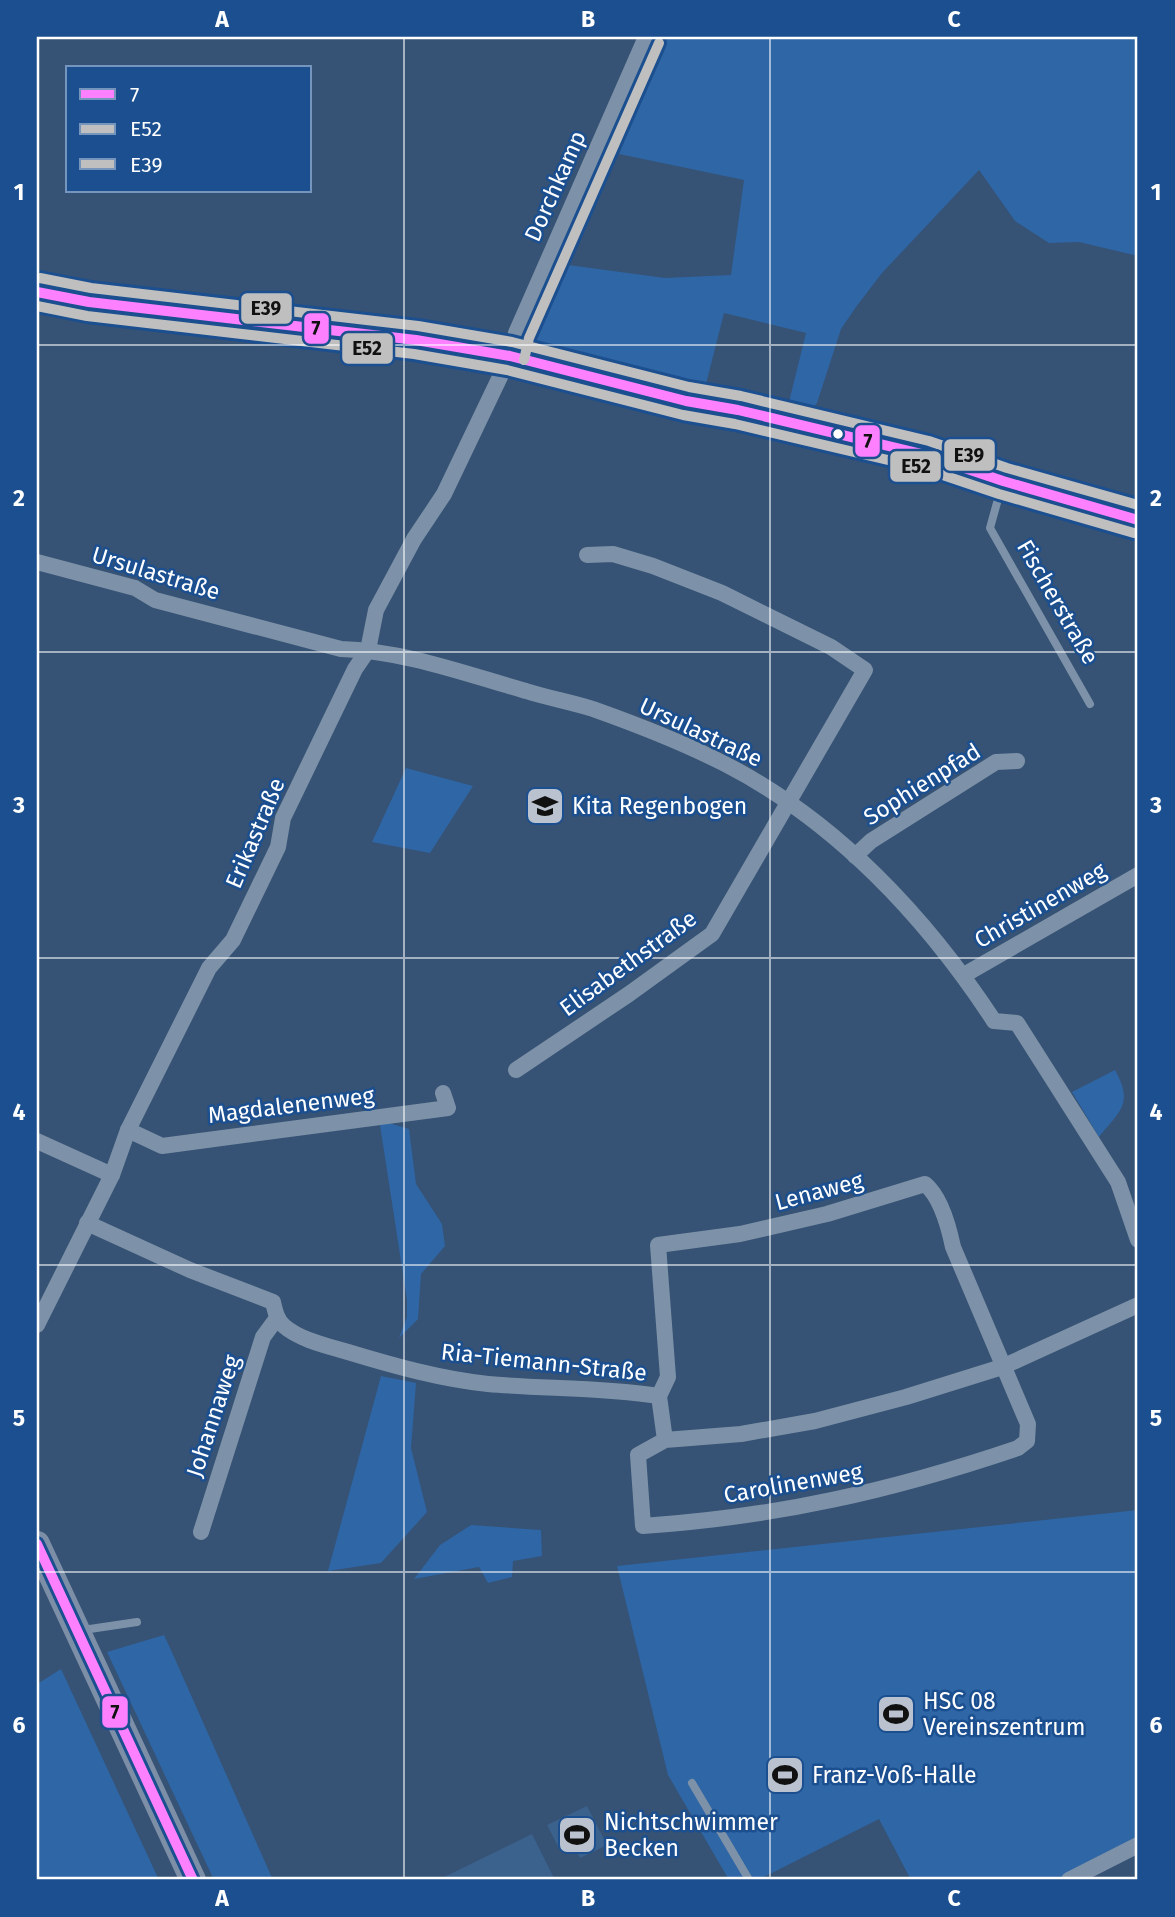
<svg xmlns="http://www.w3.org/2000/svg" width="1175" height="1917" viewBox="0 0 1175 1917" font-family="'Fira Sans',sans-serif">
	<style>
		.green { fill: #2f66a5 }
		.water { fill: #3b618d }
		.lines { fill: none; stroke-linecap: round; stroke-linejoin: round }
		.lane { stroke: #7d92a8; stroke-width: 8 }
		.street { stroke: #7d92a8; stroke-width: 16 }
		.primary { stroke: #7d8ea7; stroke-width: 26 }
		.bus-1-casing { stroke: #1b4f8f; stroke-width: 16 }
		.bus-2-casing { stroke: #1b4f8f; stroke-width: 16 }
		.bus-3-casing { stroke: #1b4f8f; stroke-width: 16 }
		.bus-1 { stroke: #fd80ff; stroke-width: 10 }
		.bus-2 { stroke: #bfbfbf; stroke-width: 10 }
		.bus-3 { stroke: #bfbfbf; stroke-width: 10 }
		.grid { fill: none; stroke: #fff; stroke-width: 2; stroke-opacity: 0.55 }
		.bus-dot { fill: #fff; stroke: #1b4f8f; stroke-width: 2.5 }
		.labels { text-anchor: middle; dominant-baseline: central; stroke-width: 5; stroke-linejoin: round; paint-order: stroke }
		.street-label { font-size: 23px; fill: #fff; stroke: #1b4f8f }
		.poi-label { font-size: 23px; fill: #fff; stroke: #1b4f8f; text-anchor: start }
		.line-badge { stroke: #1b4f8f; stroke-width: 2.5 }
		.pale-badge-label { font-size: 19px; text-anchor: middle; font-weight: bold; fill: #111 }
		.neatline { fill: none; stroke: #fff; stroke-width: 2.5 }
		.grid-label { font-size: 23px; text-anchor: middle; font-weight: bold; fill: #fff }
	</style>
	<rect width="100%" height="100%" fill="#365274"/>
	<g class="green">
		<polygon points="667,37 1138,37 1138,256 1079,242 1049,243 1015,221 979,170 882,273 856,307 841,329 817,403 810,411 788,406 806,333 724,313 705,388 541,347 534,338 533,326 561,264 665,278 731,275 744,180 619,154"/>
		<polygon points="406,768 473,786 430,853 372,842"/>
		<path d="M1115,1070C1134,1104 1120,1111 1099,1137L1072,1092Z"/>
		<polygon points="389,1123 409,1129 416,1184 442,1224 445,1246 421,1274 418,1319 399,1338 407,1317 407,1300 380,1125"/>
		<polygon points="381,1376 416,1383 411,1448 427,1512 381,1563 328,1571"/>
		<polygon points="1138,1510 1138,1841 1060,1880 911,1880 879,1819 758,1880 729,1880 668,1775 617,1566"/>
		<polygon points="471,1525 541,1530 542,1556 513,1561 512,1577 488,1583 479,1567 414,1579 440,1545"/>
		<polygon points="164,1635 171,1650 273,1880 214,1880 107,1652"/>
		<polygon points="61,1669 159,1880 37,1880 37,1684"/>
	</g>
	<g class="water">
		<polygon points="587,1806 607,1845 580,1858 574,1846 561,1852 547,1825"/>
		<polygon points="532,1834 555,1880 438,1880"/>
	</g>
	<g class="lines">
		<g class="lane">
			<polyline points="1003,481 990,528 1090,704"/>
			<polyline points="83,1630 137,1622"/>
			<polyline points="692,1783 748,1878"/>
		</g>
		<g class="street">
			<polyline points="37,292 89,302 416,340 510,356 686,401 738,410 926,455 1003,481 1138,520"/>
			<path d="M37,562L135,588L155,600L341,649C404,651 466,674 526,691C548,698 571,702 593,709C638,725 682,742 725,764C836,821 926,917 994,1021L1017,1023L1118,1182L1138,1240"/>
			<polyline points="855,856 871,841 996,762 1017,761"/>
			<polyline points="964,975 1138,875"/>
			<polyline points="516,1070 629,994 712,934 865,670 831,647 722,593 653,566 613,554 587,555"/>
			<polyline points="128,1130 162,1146 448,1108 443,1093"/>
			<polyline points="37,1141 112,1175"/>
			<path d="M87,1223L190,1270L273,1302C275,1311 277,1320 284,1326C300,1340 328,1346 348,1352C394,1366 441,1379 488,1384C545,1389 602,1387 659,1396"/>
			<polyline points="37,1325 112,1175 128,1130 209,968 233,940 278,847 283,818 355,669 368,650 376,610 414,539 444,494 510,356 516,333 646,37"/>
			<path d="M665,1440L659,1396L668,1377L658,1245L740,1234L827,1214L925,1184C941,1197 949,1228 953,1247L1028,1424L1027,1441L1018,1448C891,1491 776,1517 643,1526L638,1455L665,1440L741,1434L815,1421L906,1397L1002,1367L1138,1305"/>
			<polyline points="201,1532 263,1337 277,1318"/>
			<polyline points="1069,1880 1138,1845"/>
		</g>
		<polyline class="primary" points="37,1544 193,1880"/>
		<defs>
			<g id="bus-1">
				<polyline points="37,292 89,302 416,340 510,356 686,401 738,410 926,455 1003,481 1138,520"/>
				<polyline points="37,1544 193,1880"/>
			</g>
			<g id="bus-2">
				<polyline points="37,306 87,316 414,354 507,370 683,415 735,424 922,468 999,494 1134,533"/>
				<polyline points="524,360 529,338 659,43"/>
			</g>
			<polyline id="bus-3" points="40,278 91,288 418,326 512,342 689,387 741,396 929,441 1007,468 1138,505"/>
		</defs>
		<use href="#bus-1" class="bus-1-casing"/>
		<use href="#bus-2" class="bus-2-casing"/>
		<use href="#bus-3" class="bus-3-casing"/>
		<use href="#bus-1" class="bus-1"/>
		<use href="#bus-2" class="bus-2"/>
		<use href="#bus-3" class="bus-3"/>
	</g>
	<path class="grid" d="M404,37V1880M770,37V1880M37,345H1138M37,652H1138M37,958H1138M37,1265H1138M37,1572H1138"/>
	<defs>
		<symbol id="school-square" viewBox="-11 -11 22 22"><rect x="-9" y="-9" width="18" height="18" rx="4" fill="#b9c2ce" stroke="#1b4f8f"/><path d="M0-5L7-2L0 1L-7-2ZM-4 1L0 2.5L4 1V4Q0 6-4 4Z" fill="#111"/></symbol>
		<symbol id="stadium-square" viewBox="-11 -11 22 22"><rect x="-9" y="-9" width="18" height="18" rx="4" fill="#b9c2ce" stroke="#1b4f8f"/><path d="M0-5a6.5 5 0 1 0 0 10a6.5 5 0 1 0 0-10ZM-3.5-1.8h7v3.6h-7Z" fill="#111"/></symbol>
	</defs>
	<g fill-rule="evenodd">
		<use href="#school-square" x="523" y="784" width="44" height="44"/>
		<use href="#stadium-square" x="874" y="1692" width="44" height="44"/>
		<use href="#stadium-square" x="763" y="1753" width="44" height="44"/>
		<use href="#stadium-square" x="555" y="1813" width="44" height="44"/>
	</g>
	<circle class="bus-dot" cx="838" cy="434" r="6"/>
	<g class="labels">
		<g class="street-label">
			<text transform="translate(555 186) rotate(-66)">Dorchkamp</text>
			<text transform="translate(156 573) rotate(17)">Ursulastraße</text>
			<text transform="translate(1058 602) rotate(60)">Fischerstraße</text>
			<text transform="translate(701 732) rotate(25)">Ursulastraße</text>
			<text transform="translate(922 784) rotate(-32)">Sophienpfad</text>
			<text transform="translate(255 833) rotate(-67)">Erikastraße</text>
			<text transform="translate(1040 905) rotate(-30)">Christinenweg</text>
			<text transform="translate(628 963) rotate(-36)">Elisabethstraße</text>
			<text transform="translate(291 1105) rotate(-7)">Magdalenenweg</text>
			<text transform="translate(819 1191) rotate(-15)">Lenaweg</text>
			<text transform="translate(544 1362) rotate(6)">Ria-Tiemann-Straße</text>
			<text transform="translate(213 1416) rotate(-72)">Johannaweg</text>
			<text transform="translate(793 1483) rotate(-10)">Carolinenweg</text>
		</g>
		<g class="poi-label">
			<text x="572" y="806">Kita Regenbogen</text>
			<text x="923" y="1701">HSC 08<tspan x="923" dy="26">Vereinszentrum</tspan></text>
			<text x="812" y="1775">Franz-Voß-Halle</text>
			<text x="604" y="1822">Nichtschwimmer<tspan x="604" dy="26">Becken</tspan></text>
		</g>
	</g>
	<g class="line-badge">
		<rect x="240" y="292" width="53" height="33" rx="7" fill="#bfbfbf"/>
		<rect x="303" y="312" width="27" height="33" rx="7" fill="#fd80ff"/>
		<rect x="341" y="332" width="53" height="33" rx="7" fill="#bfbfbf"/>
		<rect x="854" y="424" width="27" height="34" rx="7" fill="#fd80ff"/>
		<rect x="943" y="438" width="53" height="34" rx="7" fill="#bfbfbf"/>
		<rect x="889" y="450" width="53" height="33" rx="7" fill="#bfbfbf"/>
		<rect x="101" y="1695" width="28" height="34" rx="7" fill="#fd80ff"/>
	</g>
	<g class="pale-badge-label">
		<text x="266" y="315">E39</text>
		<text x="316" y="335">7</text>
		<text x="367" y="355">E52</text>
		<text x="868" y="448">7</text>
		<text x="969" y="462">E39</text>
		<text x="916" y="473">E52</text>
		<text x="115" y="1719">7</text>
	</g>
	<rect width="1175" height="1917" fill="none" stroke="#1b4f8f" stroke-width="77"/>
	<rect x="66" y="66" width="245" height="126" fill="#1b4f8f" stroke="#7695bc" stroke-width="2"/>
	<rect x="80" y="89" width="35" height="10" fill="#fd80ff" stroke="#7695bc" stroke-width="2"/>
	<text x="130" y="102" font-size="21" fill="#ffffff">7</text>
	<rect x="80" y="124" width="35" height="10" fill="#bfbfbf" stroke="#7695bc" stroke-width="2"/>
	<text x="130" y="136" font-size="21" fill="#ffffff">E52</text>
	<rect x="80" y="159" width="35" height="10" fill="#bfbfbf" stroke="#7695bc" stroke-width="2"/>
	<text x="130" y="172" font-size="21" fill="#ffffff">E39</text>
	<rect x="38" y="38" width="1098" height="1840" class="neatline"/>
	<g class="grid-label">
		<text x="222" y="27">A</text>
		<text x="588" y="27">B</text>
		<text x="954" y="27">C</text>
		<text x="19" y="200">1</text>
		<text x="1156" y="200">1</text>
		<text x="19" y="506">2</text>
		<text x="1156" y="506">2</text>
		<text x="19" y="813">3</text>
		<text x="1156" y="813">3</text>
		<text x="19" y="1120">4</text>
		<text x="1156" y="1120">4</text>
		<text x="19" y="1426">5</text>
		<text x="1156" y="1426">5</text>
		<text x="19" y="1733">6</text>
		<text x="1156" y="1733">6</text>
		<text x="222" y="1906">A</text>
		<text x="588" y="1906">B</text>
		<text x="954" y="1906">C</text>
	</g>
</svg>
